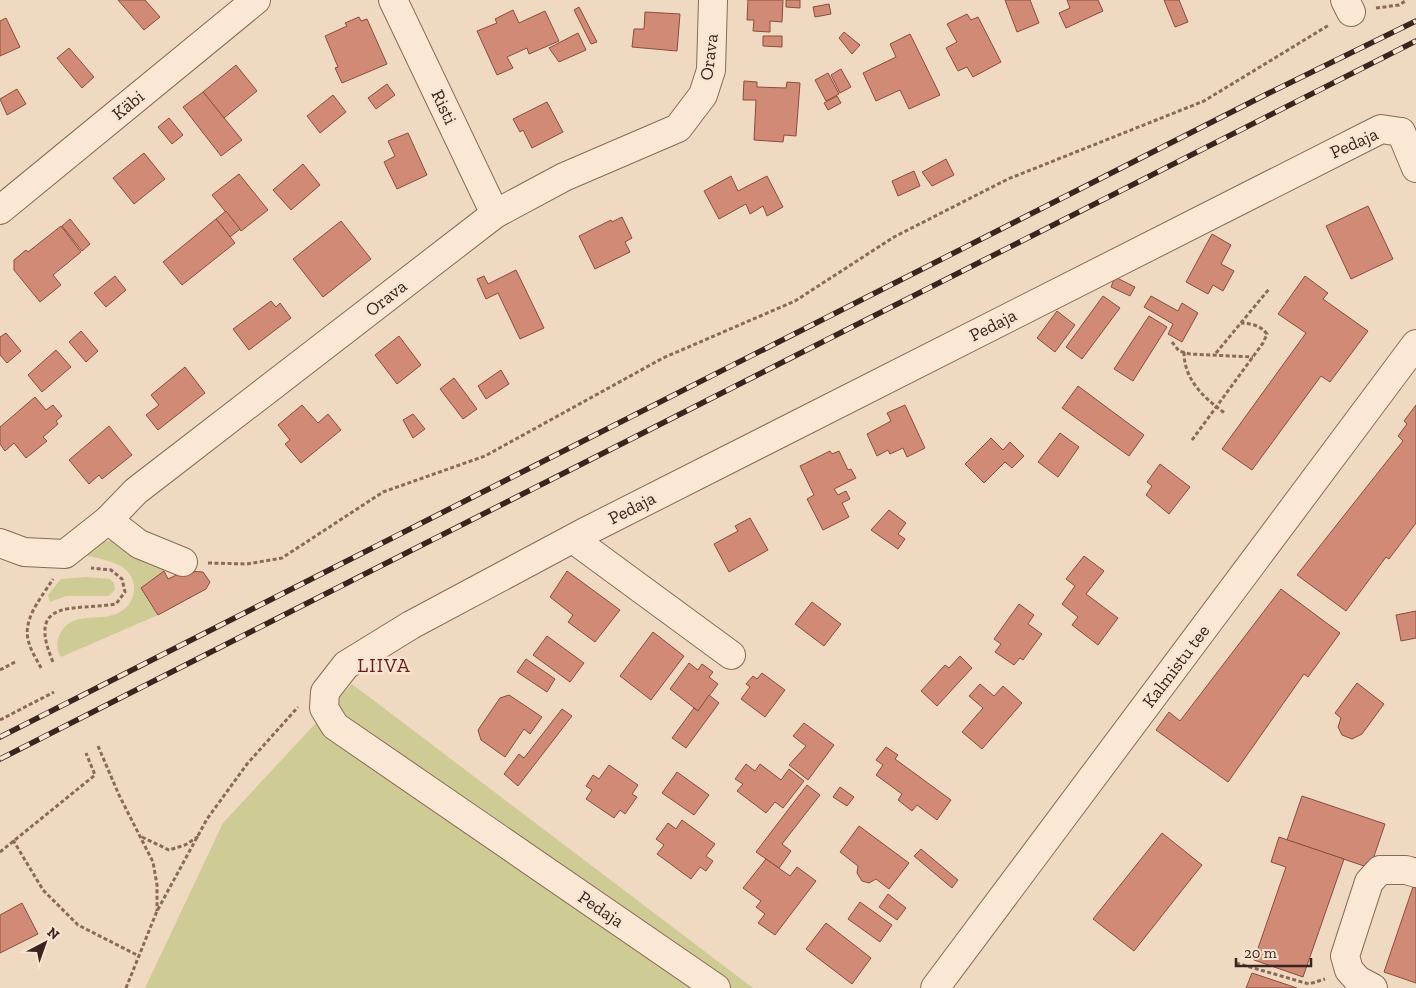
<svg xmlns="http://www.w3.org/2000/svg" width="1416" height="988" viewBox="0 0 1416 988" font-family="'Zilla Slab',serif">
	<style>
		.green { fill: #cfcb94 }
		.building { fill: #d08a75; stroke: #8b4d3c }
		.lines { fill: none; stroke-linecap: round; stroke-linejoin: round }
		.minor-casing { stroke: #8a6958; stroke-width: 30 }
		.path { stroke: #8a6958; stroke-width: 3; stroke-dasharray: 4 2.5; stroke-linecap: butt }
		.minor { stroke: #fae8d5; stroke-width: 28 }
		.rail-casing { stroke: #39251d; stroke-width: 5.5 }
		.rail { stroke: #f7e5d1; stroke-width: 4; stroke-dasharray: 11; stroke-linecap: butt }
		.labels { text-anchor: middle; dominant-baseline: central; stroke-width: 5; stroke-linejoin: round; paint-order: stroke }
		.street-label { font-size: 18px; fill: #39251d; stroke: #f7e5d1 }
		.quarter-label { font-size: 20px; letter-spacing: 1px; fill: #681c1a; stroke: #f7e5d1 }
	</style>
	<rect width="100%" height="100%" fill="#f0d9c1"/>
	<g class="green">
		<path d="M110,541C127,542 155,556 164,571L141,588L158,615L61,657C57,650 56,644 59,636C71,608 100,624 120,612C128,608 133,600 134,591C136,563 104,560 84,555L98,542Z"/>
		<polygon points="86,577 110,579 114,583 115,590 108,596 66,596 50,602 48,595 61,579"/>
		<polygon points="352,684 753,988 145,988 223,823"/>
	</g>
	<g class="building">
		<polygon points="118,0 145,0 160,17 144,30"/>
		<polygon points="748,0 783,0 782,22 770,21 770,32 753,31 754,20 747,20"/>
		<polygon points="786,0 800,0 800,8 786,7"/>
		<polygon points="1005,0 1030,0 1039,23 1017,32"/>
		<polygon points="1067,0 1098,0 1103,11 1066,28 1059,13 1070,8"/>
		<polygon points="1164,0 1179,0 1188,22 1175,27"/>
		<polygon points="829,4 831,14 815,17 813,7"/>
		<polygon points="579,7 597,42 591,44 574,10"/>
		<polygon points="513,10 519,23 545,11 559,41 529,54 527,48 507,57 513,68 497,75 477,31 497,23 495,19"/>
		<polygon points="645,12 680,14 677,51 632,47 634,29 644,29"/>
		<polygon points="967,14 971,20 978,17 1001,62 973,77 967,67 958,71 946,48 957,42 947,24"/>
		<polygon points="359,17 361,21 367,19 387,64 342,83 335,68 338,67 325,36 347,26 345,23"/>
		<polygon points="6,18 20,47 0,56 0,21"/>
		<polygon points="844,32 860,45 852,54 839,38"/>
		<polygon points="578,33 586,50 559,62 549,48"/>
		<polygon points="910,34 940,95 909,109 900,90 876,101 863,73 896,57 890,44"/>
		<polygon points="763,36 782,36 782,47 763,46"/>
		<polygon points="69,48 94,77 82,88 57,58"/>
		<polygon points="236,65 257,91 224,118 203,92"/>
		<polygon points="841,69 851,87 840,93 831,75"/>
		<polygon points="828,73 839,94 826,101 815,80"/>
		<polygon points="744,81 757,82 757,87 786,88 787,82 800,83 796,136 784,135 783,142 754,140 756,100 743,100"/>
		<polygon points="387,84 395,95 376,109 368,98"/>
		<polygon points="17,89 26,104 7,115 0,99"/>
		<polygon points="203,92 242,140 221,156 183,107"/>
		<polygon points="333,95 346,112 320,133 307,116"/>
		<polygon points="837,96 841,103 828,110 824,103"/>
		<polygon points="547,102 563,132 532,148 523,130 520,132 513,119"/>
		<polygon points="169,118 183,135 172,144 158,127"/>
		<polygon points="408,133 427,175 397,189 384,162 395,156 388,141"/>
		<polygon points="144,153 165,179 134,204 113,178"/>
		<polygon points="946,159 954,175 932,186 922,172"/>
		<polygon points="303,164 320,185 291,210 273,190"/>
		<polygon points="914,171 920,186 898,196 892,181"/>
		<polygon points="239,174 268,210 241,231 212,195"/>
		<polygon points="731,176 738,191 767,176 783,207 767,216 763,206 750,214 746,204 719,219 704,191"/>
		<polygon points="1368,206 1393,259 1351,279 1326,226"/>
		<polygon points="226,211 240,229 230,237 216,219"/>
		<polygon points="622,217 632,238 625,242 630,252 595,269 579,236 611,220 612,222"/>
		<polygon points="70,219 90,244 82,251 62,226"/>
		<polygon points="216,219 235,243 182,285 163,262"/>
		<polygon points="341,221 371,259 323,297 293,259"/>
		<polygon points="61,226 81,252 53,275 61,285 40,302 14,270 14,260 26,250 28,252"/>
		<polygon points="1212,234 1231,245 1221,264 1234,271 1223,291 1213,285 1208,294 1186,282"/>
		<polygon points="516,270 544,328 520,339 498,293 486,299 477,279 484,276 488,284"/>
		<polygon points="115,276 126,290 106,307 94,293"/>
		<polygon points="1305,276 1328,293 1323,299 1368,331 1330,382 1321,376 1252,470 1222,449 1306,333 1278,314"/>
		<polygon points="1115,277 1135,287 1130,296 1111,287"/>
		<polygon points="1103,296 1120,308 1082,359 1066,347"/>
		<polygon points="1151,296 1178,311 1182,303 1198,313 1182,342 1168,334 1173,324 1144,307"/>
		<polygon points="271,301 276,307 280,303 291,318 249,350 233,329"/>
		<polygon points="1057,311 1075,325 1055,352 1037,338"/>
		<polygon points="1149,316 1167,327 1133,381 1114,369"/>
		<polygon points="81,331 98,351 86,362 69,342"/>
		<polygon points="6,333 21,351 7,363 0,355 0,337"/>
		<polygon points="399,336 421,365 397,384 375,355"/>
		<polygon points="56,350 71,367 42,392 28,375"/>
		<polygon points="185,367 205,393 158,430 146,415 159,405 151,395"/>
		<polygon points="501,370 509,384 486,399 478,386"/>
		<polygon points="454,378 477,409 463,419 440,389"/>
		<polygon points="1078,386 1144,435 1129,456 1062,408"/>
		<polygon points="35,397 46,410 53,405 62,416 56,421 58,424 43,437 47,441 26,458 14,443 5,451 0,444 0,427"/>
		<polygon points="302,405 318,423 328,414 341,430 301,463 285,444 290,440 278,425"/>
		<polygon points="905,405 925,448 907,457 903,448 890,454 888,450 877,456 867,434 891,421 887,413"/>
		<polygon points="1416,405 1416,523 1389,559 1386,557 1346,611 1297,575 1403,441 1398,436 1407,424 1404,421"/>
		<polygon points="413,414 425,429 413,438 403,420"/>
		<polygon points="109,426 132,455 102,479 99,475 89,484 69,460"/>
		<polygon points="1060,433 1079,447 1058,477 1038,462"/>
		<polygon points="991,438 1003,450 1010,442 1024,456 1012,468 1005,462 984,483 965,464"/>
		<polygon points="830,451 832,454 839,451 848,470 851,469 856,478 834,489 838,495 846,491 850,499 842,503 849,517 823,530 807,499 814,495 800,466"/>
		<polygon points="1160,464 1190,487 1169,514 1146,495 1152,486 1147,482"/>
		<polygon points="889,510 906,523 898,534 905,539 898,549 871,530"/>
		<polygon points="750,518 768,550 729,572 714,544 738,531 735,526"/>
		<polygon points="1084,556 1104,571 1086,594 1118,618 1098,645 1072,625 1078,617 1062,604 1075,586 1066,579"/>
		<polygon points="164,571 168,579 185,571 203,572 210,582 206,589 158,615 141,588"/>
		<polygon points="567,571 620,610 595,642 568,622 573,615 550,597"/>
		<polygon points="1281,589 1340,633 1308,677 1304,674 1228,782 1156,730 1169,712 1180,721"/>
		<polygon points="812,602 841,624 824,646 795,624"/>
		<polygon points="1019,604 1034,615 1028,624 1042,634 1023,660 1020,658 1014,665 995,652 1001,644 994,639"/>
		<polygon points="1416,611 1416,638 1401,641 1396,615"/>
		<polygon points="653,632 684,656 651,700 620,676"/>
		<polygon points="547,636 584,663 570,682 533,655"/>
		<polygon points="960,656 972,668 937,706 921,691 945,665 949,668"/>
		<polygon points="526,659 555,679 547,692 517,672"/>
		<polygon points="689,663 698,670 702,664 713,672 709,677 718,684 698,711 670,689"/>
		<polygon points="762,673 785,690 765,717 741,699 750,687 746,684 753,676 757,679"/>
		<polygon points="1357,683 1384,704 1362,734 1352,739 1342,735 1338,727 1341,718 1335,713"/>
		<polygon points="980,684 994,696 1003,686 1022,703 982,749 962,732 983,708 969,696"/>
		<polygon points="509,695 542,717 530,734 524,729 505,757 481,740 478,730 500,698"/>
		<polygon points="709,695 719,703 686,748 672,738 694,708 698,711"/>
		<polygon points="562,709 572,716 518,786 504,774 519,754 524,758"/>
		<polygon points="804,723 834,745 808,780 789,765 806,746 793,736"/>
		<polygon points="886,747 898,755 895,759 951,800 937,820 917,805 912,811 898,800 902,794 876,775 883,765 876,760"/>
		<polygon points="746,764 755,771 760,764 781,780 789,769 804,781 783,808 775,802 766,813 737,791 743,784 735,779"/>
		<polygon points="609,765 638,785 632,794 637,797 625,814 620,810 614,818 586,799 592,790 586,786 593,775 599,779"/>
		<polygon points="677,772 709,795 694,815 662,793"/>
		<polygon points="807,785 820,795 782,844 791,851 779,868 756,852"/>
		<polygon points="840,787 854,797 847,806 833,797"/>
		<polygon points="1302,796 1385,824 1370,868 1287,840"/>
		<polygon points="682,820 715,844 706,856 713,861 706,871 700,867 691,879 657,854 664,845 656,839 668,823 676,829"/>
		<polygon points="859,826 909,863 889,889 876,879 869,883 862,881 857,873 858,866 840,852"/>
		<polygon points="1162,833 1202,865 1134,951 1093,919"/>
		<polygon points="1279,837 1344,859 1303,977 1254,960 1286,867 1271,862"/>
		<polygon points="921,849 958,880 952,888 914,856"/>
		<polygon points="766,859 790,876 797,867 816,881 775,935 758,923 765,914 756,907 761,901 743,888"/>
		<polygon points="1413,887 1416,888 1416,983 1384,972"/>
		<polygon points="888,894 906,908 897,920 879,907"/>
		<polygon points="860,902 892,925 880,942 848,919"/>
		<polygon points="22,903 38,934 0,953 0,915"/>
		<polygon points="826,923 871,958 852,984 806,949"/>
		<polygon points="1252,973 1297,988 1246,988"/>
	</g>
	<g class="lines">
		<defs>
			<g id="minor">
				<polyline points="393,0 495,214"/>
				<polyline points="1345,0 1351,12"/>
				<polyline points="1401,132 1416,168"/>
				<polyline points="0,210 256,0"/>
				<polyline points="108,520 139,544 183,562"/>
				<polyline points="573,539 731,655"/>
				<polyline points="0,543 24,552 65,554 108,520 136,491 495,214 564,177 678,128 703,95 711,70 713,0"/>
				<polyline points="716,988 335,726 324,708 325,692 346,665 411,625 583,533 1381,129 1401,132"/>
				<polyline points="935,988 1416,344"/>
				<polyline points="1373,988 1358,980 1349,970 1345,956 1369,882 1380,870 1406,870 1416,873"/>
			</g>
		</defs>
		<use href="#minor" class="minor-casing"/>
		<g class="path">
			<polyline points="1376,8 1399,5 1407,0"/>
			<polyline points="1172,342 1179,351 1190,354 1253,357"/>
			<path d="M1184,352C1184,380 1204,398 1226,414"/>
			<polyline points="1216,353 1269,289"/>
			<path d="M1192,440L1263,343L1267,334C1260,325 1252,324 1241,323"/>
			<polyline points="208,563 247,564 282,558 383,492 485,456 663,358 795,301 894,237 1008,179 1204,101 1329,25"/>
			<path d="M53,662C25,597 75,611 116,604L125,592L122,579L111,570L91,568"/>
			<path d="M41,668C37,660 31,651 29,643C21,620 42,597 53,579"/>
			<polyline points="0,670 15,662"/>
			<polyline points="0,720 54,692"/>
			<polyline points="98,746 119,795 153,862 157,885 157,911"/>
			<polyline points="142,837 169,850 185,845 199,836"/>
			<polyline points="13,840 43,890 78,925 139,956"/>
			<polyline points="0,852 95,775 86,753"/>
			<polyline points="1236,963 1309,984 1325,979"/>
			<polyline points="126,988 157,911 207,819 247,764 298,707"/>
		</g>
		<use href="#minor" class="minor"/>
		<defs>
			<g id="rail">
				<polyline points="0,737 1269,93 1416,21"/>
				<polyline points="0,759 1416,41"/>
			</g>
		</defs>
		<use href="#rail" class="rail-casing"/>
		<use href="#rail" class="rail"/>
	</g>
	<g class="labels">
		<g class="street-label">
			<text transform="translate(709 57) rotate(-83)">Orava</text>
			<text transform="translate(128 105) rotate(-39)">Käbi</text>
			<text transform="translate(444 107) rotate(65)">Risti</text>
			<text transform="translate(1354 143) rotate(-24)">Pedaja</text>
			<text transform="translate(386 298) rotate(-38)">Orava</text>
			<text transform="translate(993 325) rotate(-27)">Pedaja</text>
			<text transform="translate(632 508) rotate(-27)">Pedaja</text>
			<text transform="translate(1176 666) rotate(-53)">Kalmistu tee</text>
			<text transform="translate(601 909) rotate(34)">Pedaja</text>
		</g>
		<g class="quarter-label">
			<text x="384" y="665">LIIVA</text>
		</g>
	</g>
	<g transform="translate(45 943) rotate(41)" stroke="#f7e5d1" stroke-width="4" paint-order="stroke">
	<path d="M0-4L9 19L0 12L-9 19Z" fill="#39251d"/>
	<text y="-8" font-size="14" font-weight="bold" text-anchor="middle" fill="#39251d">N</text>
	</g>
	<path d="M1236 958v8h75v-8" fill="none" stroke="#39251d" stroke-width="2.5"/>
	<text x="1244" y="958" font-size="15" fill="#39251d" stroke="#f7e5d1" stroke-width="4" paint-order="stroke">20 m</text>
</svg>
